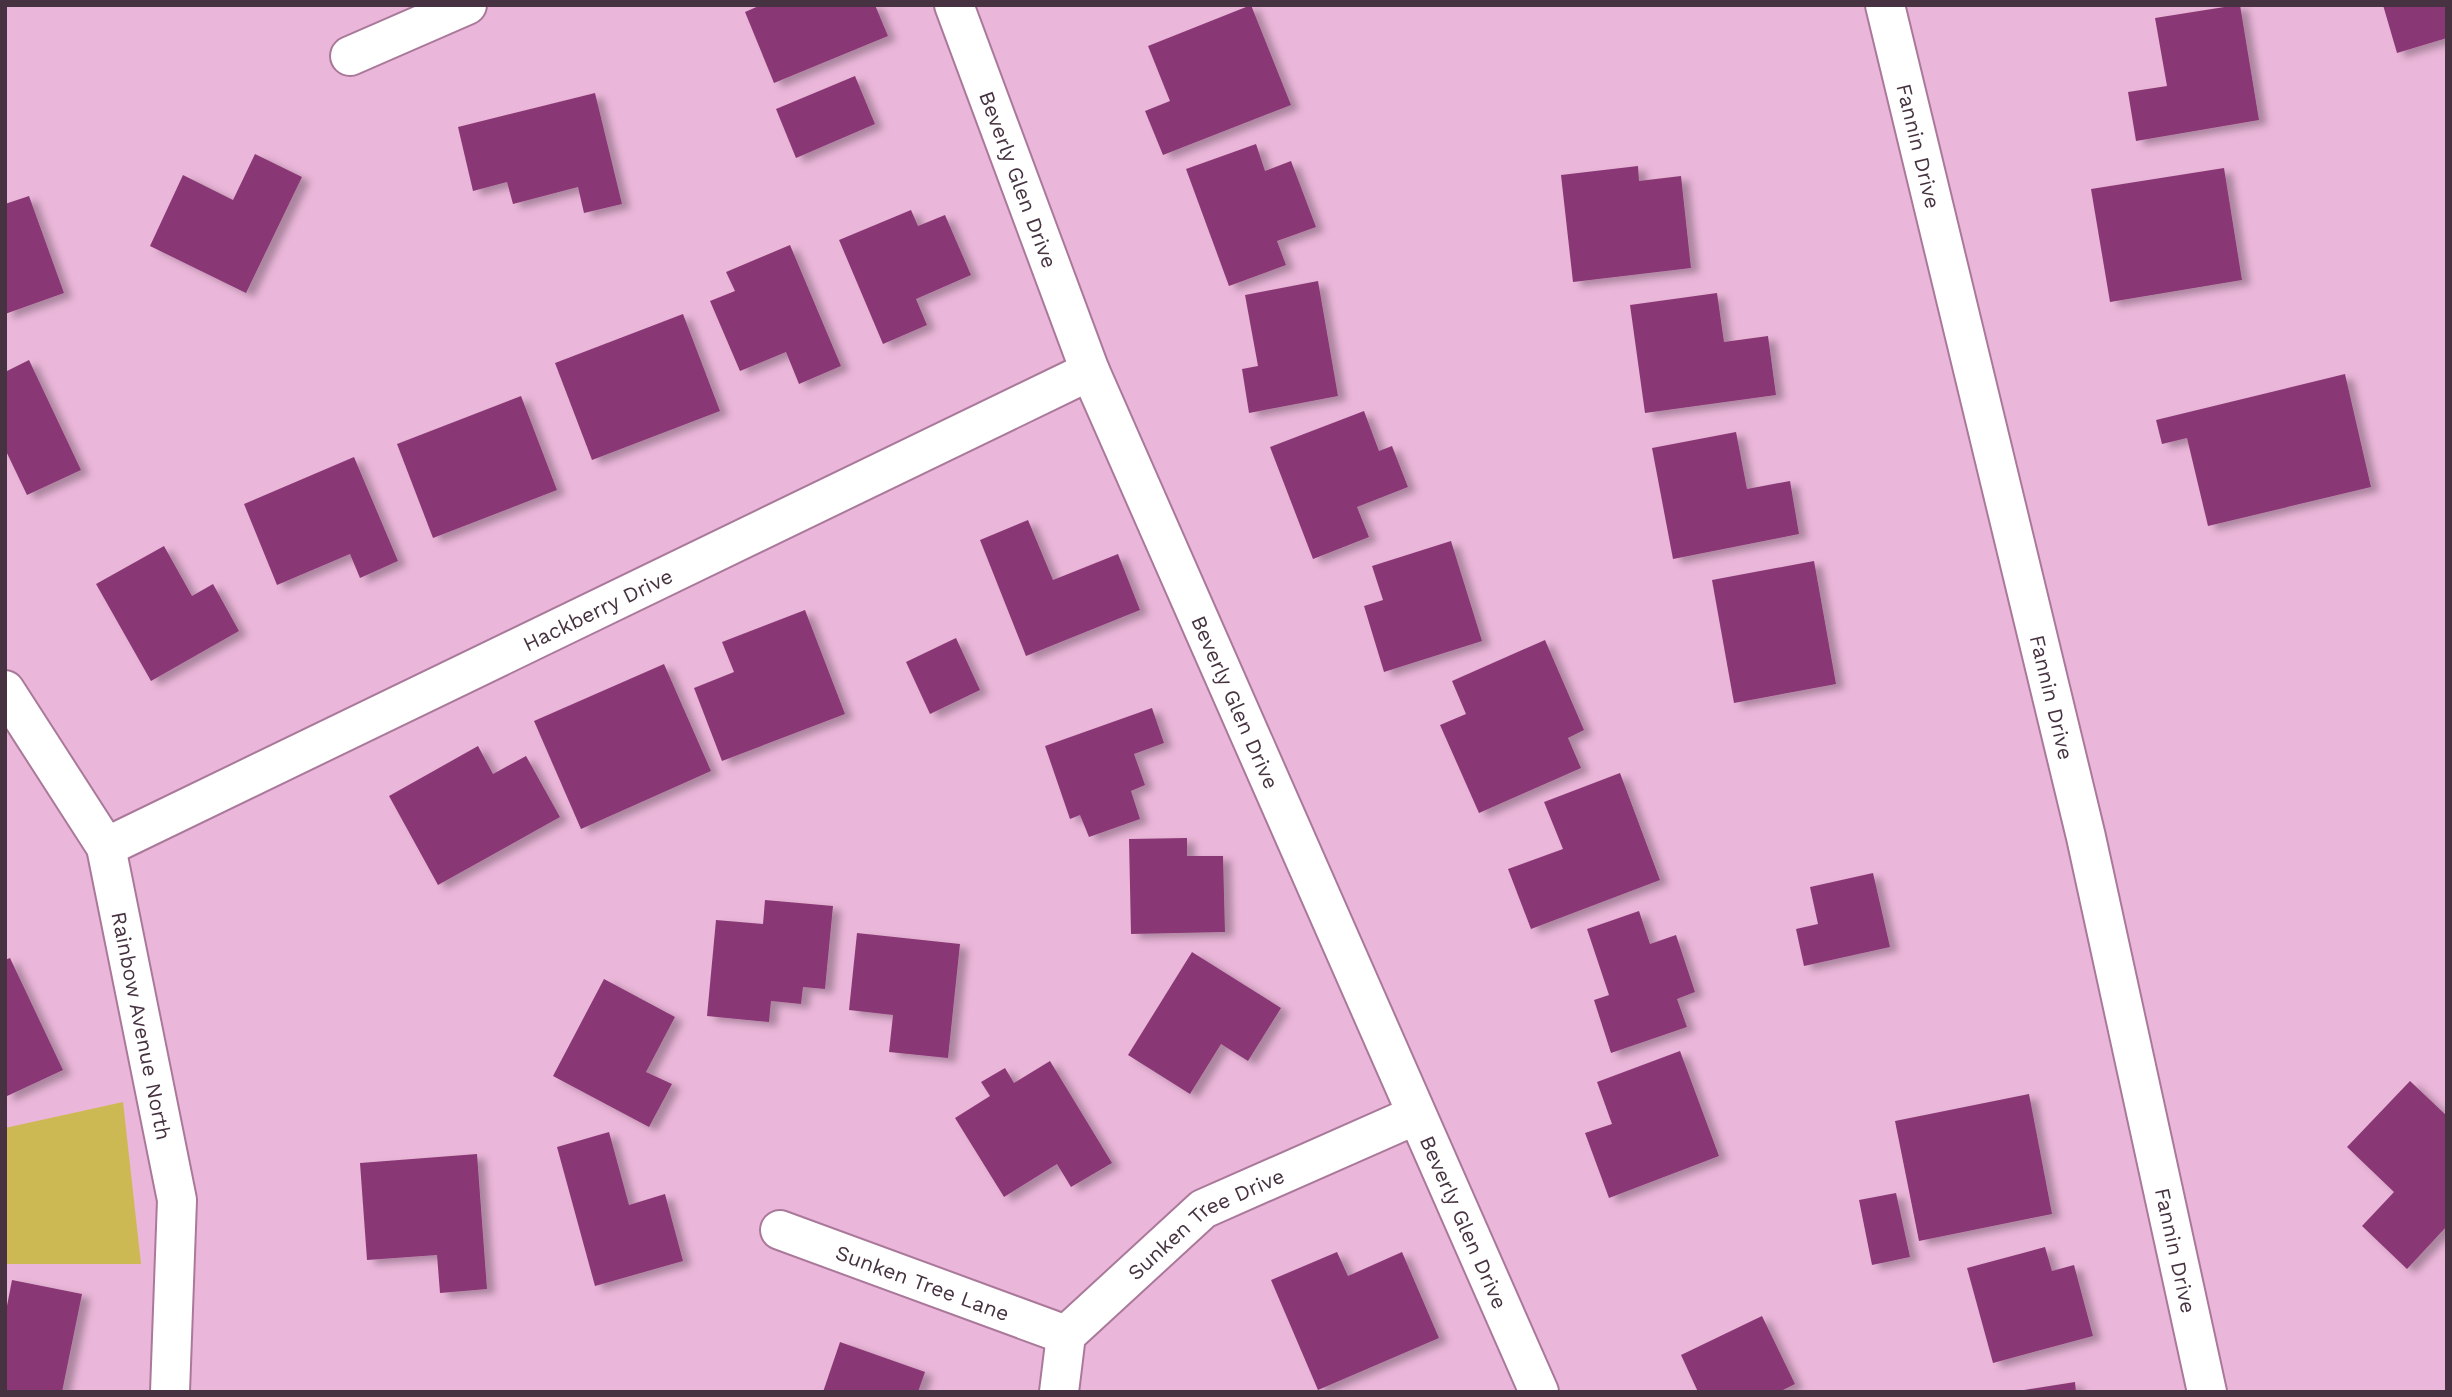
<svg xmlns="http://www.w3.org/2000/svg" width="2452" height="1397" viewBox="0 0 2452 1397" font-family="'Work Sans',sans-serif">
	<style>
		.green { fill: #cdb953 }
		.building { fill: #8a3975; filter: url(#shadow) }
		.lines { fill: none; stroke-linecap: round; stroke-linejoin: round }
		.street-casing { stroke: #aa799a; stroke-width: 42 }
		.secondary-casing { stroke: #aa799a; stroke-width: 42 }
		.street { stroke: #fff; stroke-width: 38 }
		.secondary { stroke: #fff; stroke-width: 38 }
		.labels { text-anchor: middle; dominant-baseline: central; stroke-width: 7; stroke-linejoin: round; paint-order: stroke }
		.street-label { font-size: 21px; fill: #463240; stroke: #fbe0f2 }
	</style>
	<defs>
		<filter id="shadow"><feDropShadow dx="8" dy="4.5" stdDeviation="3.5" flood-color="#0004"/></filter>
	</defs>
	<rect width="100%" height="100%" fill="#eab6d9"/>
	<polygon class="green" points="123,1102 141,1264 5,1264 5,1128"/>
	<g class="building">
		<polygon points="761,5 875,5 888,36 774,83 745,12"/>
		<polygon points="1251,5 1291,105 1163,155 1145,111 1170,101 1148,46"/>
		<polygon points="2237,5 2240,5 2259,120 2136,141 2128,92 2167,86 2155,18"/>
		<polygon points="2383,5 2447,5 2447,38 2397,53"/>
		<polygon points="855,76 875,124 796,158 776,109"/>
		<polygon points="595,93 622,204 584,213 578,187 513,204 507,182 473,191 458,127"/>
		<polygon points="1256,144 1265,171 1291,161 1316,227 1277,241 1286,265 1229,286 1186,169"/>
		<polygon points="255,154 302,177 246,293 150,246 183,175 233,200"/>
		<polygon points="1638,166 1639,181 1681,176 1691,268 1573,282 1561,175"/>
		<polygon points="2224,168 2242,280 2110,302 2091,189"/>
		<polygon points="29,196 64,293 5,314 5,204"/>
		<polygon points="911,210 918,226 945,215 971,275 916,299 927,325 883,344 839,240"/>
		<polygon points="790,245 841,366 799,384 786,352 740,371 710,301 735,291 726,272"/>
		<polygon points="1318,281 1338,396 1249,413 1242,369 1258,366 1245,295"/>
		<polygon points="1717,293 1724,342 1768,336 1776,395 1645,413 1630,305"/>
		<polygon points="683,314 720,411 592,460 555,363"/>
		<polygon points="29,360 81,470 27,495 5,449 5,372"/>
		<polygon points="2345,374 2371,487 2208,526 2187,438 2162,444 2156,420"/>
		<polygon points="521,396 557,490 433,538 397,444"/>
		<polygon points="1364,411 1379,451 1392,446 1408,487 1357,507 1369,537 1313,559 1270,447"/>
		<polygon points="1736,432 1747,489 1790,481 1799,534 1673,559 1652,448"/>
		<polygon points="354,457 398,561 360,578 350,554 277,585 244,504"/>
		<polygon points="1028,520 1053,580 1118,554 1140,610 1026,656 980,540"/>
		<polygon points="1451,541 1482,641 1384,672 1364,606 1383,600 1372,566"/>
		<polygon points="164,546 192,596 213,584 239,631 151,681 96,584"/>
		<polygon points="1814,561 1836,684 1734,703 1712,580"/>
		<polygon points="805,610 845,714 722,761 694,688 734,672 722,642"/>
		<polygon points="956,638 980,690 930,714 906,662"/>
		<polygon points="1545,640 1584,730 1568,738 1581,768 1479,813 1440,725 1466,714 1452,681"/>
		<polygon points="664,664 711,771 581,829 534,721"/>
		<polygon points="1152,708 1164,743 1134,754 1145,785 1131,791 1140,819 1089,837 1080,815 1070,819 1045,746"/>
		<polygon points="478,746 493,774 526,756 560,817 438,885 389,796"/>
		<polygon points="1620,773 1660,880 1531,929 1508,869 1563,849 1544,802"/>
		<polygon points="1187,838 1187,856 1223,856 1225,932 1131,934 1129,839"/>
		<polygon points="1873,873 1890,947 1804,966 1796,929 1818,924 1810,887"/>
		<polygon points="765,900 833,906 825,989 803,987 801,1004 771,1001 769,1022 707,1016 716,920 763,924"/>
		<polygon points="1639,911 1650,944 1676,935 1695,992 1677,999 1687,1027 1611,1053 1594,1000 1609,995 1587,929"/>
		<polygon points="857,933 960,944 948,1058 889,1052 893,1015 849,1010"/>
		<polygon points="1192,952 1281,1008 1248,1061 1221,1044 1190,1094 1128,1055"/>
		<polygon points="10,958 63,1070 5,1097 5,960"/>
		<polygon points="604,979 675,1017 646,1072 672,1084 649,1127 553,1076"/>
		<polygon points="1680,1051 1719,1156 1609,1198 1585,1133 1612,1124 1597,1082"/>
		<polygon points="1050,1061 1112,1163 1071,1187 1057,1164 1004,1197 955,1118 990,1096 981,1082 1005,1068 1014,1083"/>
		<polygon points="2410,1081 2447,1116 2447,1226 2407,1269 2362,1226 2394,1192 2347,1147"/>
		<polygon points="2029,1094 2052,1214 1919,1241 1895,1121"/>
		<polygon points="609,1132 629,1205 665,1194 683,1261 595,1286 557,1147"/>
		<polygon points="477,1154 487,1289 440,1293 437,1255 367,1260 360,1163"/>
		<polygon points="1896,1193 1910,1257 1872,1265 1859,1200"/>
		<polygon points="2045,1247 2052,1271 2074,1265 2093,1336 1993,1363 1967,1268"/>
		<polygon points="1337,1252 1348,1276 1402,1252 1439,1338 1318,1390 1271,1280"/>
		<polygon points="12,1280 82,1294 62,1392 5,1392 5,1316"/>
		<polygon points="1762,1316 1795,1384 1779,1392 1698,1392 1681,1355"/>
		<polygon points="840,1342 925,1372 918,1392 823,1392"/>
		<polygon points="2075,1382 2076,1392 2024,1392 2024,1390"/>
	</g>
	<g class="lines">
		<defs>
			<g id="street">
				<path id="s1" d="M954,5L1090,371L1539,1392"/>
				<path id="s2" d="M1885,5L2086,837L2207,1392"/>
				<polyline points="350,56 467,5"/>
				<path id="s3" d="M106,847L1090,371"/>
				<path id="s4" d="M780,1230L1066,1335"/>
				<path id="s5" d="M1059,1392L1066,1335L1203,1209L1416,1115"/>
			</g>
			<g id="secondary">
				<path id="s6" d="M5,690L106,847L177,1200L170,1392"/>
			</g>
		</defs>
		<use href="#street" class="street-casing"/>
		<use href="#secondary" class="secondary-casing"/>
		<use href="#street" class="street"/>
		<use href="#secondary" class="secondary"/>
	</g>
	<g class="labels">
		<g class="street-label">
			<text stroke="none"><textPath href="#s2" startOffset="145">Fannin Drive</textPath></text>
			<text stroke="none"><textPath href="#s1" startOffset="186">Beverly Glen Drive</textPath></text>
			<text stroke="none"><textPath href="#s3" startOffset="546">Hackberry Drive</textPath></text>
			<text stroke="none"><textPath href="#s2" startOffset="712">Fannin Drive</textPath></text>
			<text stroke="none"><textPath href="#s1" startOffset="752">Beverly Glen Drive</textPath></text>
			<text stroke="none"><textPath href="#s6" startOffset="369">Rainbow Avenue North</textPath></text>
			<text stroke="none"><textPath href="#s1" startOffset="1320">Beverly Glen Drive</textPath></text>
			<text stroke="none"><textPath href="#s5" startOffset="238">Sunken Tree Drive</textPath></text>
			<text stroke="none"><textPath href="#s2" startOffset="1279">Fannin Drive</textPath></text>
			<text stroke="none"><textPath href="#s4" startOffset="152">Sunken Tree Lane</textPath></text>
		</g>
	</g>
	<rect width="2452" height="1397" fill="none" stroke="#463240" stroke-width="14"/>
</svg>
